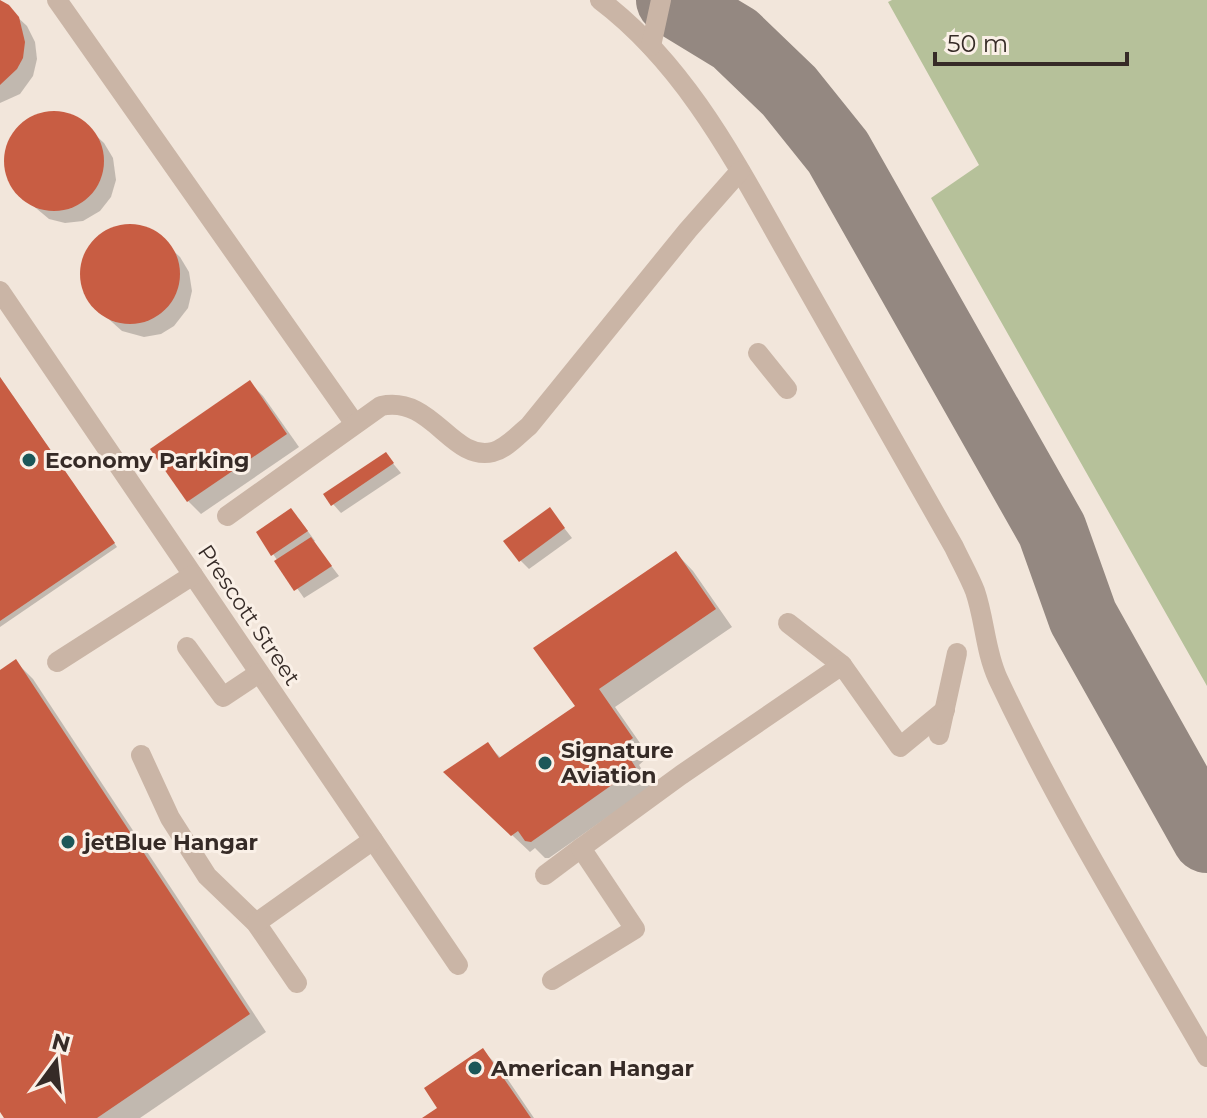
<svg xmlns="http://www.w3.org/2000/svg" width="1207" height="1118" viewBox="0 0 1207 1118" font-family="Montserrat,sans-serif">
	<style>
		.green { fill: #b6c19a }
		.shadow { fill: #0003 }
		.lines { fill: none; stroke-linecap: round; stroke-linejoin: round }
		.taxiway { stroke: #948881; stroke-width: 70 }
		.building { fill: #c85d43 }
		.minor { stroke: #cab5a6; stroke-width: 20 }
		.poi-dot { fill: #1c5759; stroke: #faf0e7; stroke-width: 3 }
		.labels { text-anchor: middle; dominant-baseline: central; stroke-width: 6; stroke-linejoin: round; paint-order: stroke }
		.poi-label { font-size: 22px; font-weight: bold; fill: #362b27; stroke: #faf0e7; text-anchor: start }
		.street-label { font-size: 22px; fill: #362b27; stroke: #faf0e7 }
	</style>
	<rect width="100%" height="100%" fill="#f2e6db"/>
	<polygon class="green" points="892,0 1207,0 1207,686 931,198 979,165 888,2"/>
	<g class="shadow">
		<polygon points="0,1 27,26 35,42 37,59 33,76 20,94 0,103"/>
		<polygon points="56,113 78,119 104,143 113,158 116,180 111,197 100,211 83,221 65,223 49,219 18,193 8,175 6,158 10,141 24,123 39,115"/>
		<polygon points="130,226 154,233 180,257 189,272 192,291 188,308 174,326 161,334 144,337 122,331 94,306 85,291 82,271 87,252 96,240 113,229"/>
		<polygon points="0,377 117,547 0,627"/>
		<polygon points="250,383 263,396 299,447 201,514 188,501 153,450"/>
		<polygon points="386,455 401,473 341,513 333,504"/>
		<polygon points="550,510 572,538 529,569 520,560"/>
		<polygon points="299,519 315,541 313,542 339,576 304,598 273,554"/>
		<polygon points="676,553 693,571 732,627 615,707 649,756 639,765 652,786 549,858 545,858 535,848 530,852 463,789 488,745 501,758 577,706"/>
		<polygon points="16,662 33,679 266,1032 140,1118 7,1118 0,1108 0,673"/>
		<polygon points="483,1051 500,1068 534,1118 425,1118 439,1108"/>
	</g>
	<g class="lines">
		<polyline class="taxiway" points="671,0 735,39 789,91 838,152 1052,530 1083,617 1207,838"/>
	</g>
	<g class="building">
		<polygon points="0,0 9,5 19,17 25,42 23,58 17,69 0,85"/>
		<circle cx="54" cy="161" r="50"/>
		<circle cx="130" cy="274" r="50"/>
		<polygon points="0,377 115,543 0,621"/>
		<polygon points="250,380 287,434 187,502 150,449"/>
		<polygon points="386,452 394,463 331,506 323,494"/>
		<polygon points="550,507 565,528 519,562 503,541"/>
		<polygon points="291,508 308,531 271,556 256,532"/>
		<polygon points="311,537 332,566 294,591 274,561"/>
		<polygon points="676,551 716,609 599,689 633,738 622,746 636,768 531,842 525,841 518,831 511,836 443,772 488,742 499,758 575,706 533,648"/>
		<polygon points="16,659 250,1014 97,1118 4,1118 0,1112 0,670"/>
		<polygon points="483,1048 531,1118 422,1118 437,1108 424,1088"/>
	</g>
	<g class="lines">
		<g class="minor">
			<polyline points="57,0 355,424"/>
			<path d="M600,0C690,68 740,171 795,267C848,361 901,454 954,547C961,562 969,576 975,591C985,620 985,651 998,679C1059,809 1135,932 1207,1057"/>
			<polyline points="651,46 661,0"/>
			<polyline points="0,291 458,965"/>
			<polyline points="758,353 787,389"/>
			<path d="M227,516L381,406C433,395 451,462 493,452C507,448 518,435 529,426L688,230L740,171"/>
			<polyline points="788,623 842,665"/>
			<polyline points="187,647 223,697 259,673"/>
			<polyline points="57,662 193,575"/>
			<polyline points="939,735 957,653"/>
			<polyline points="141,755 170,818 207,876 256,923 297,983"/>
			<polyline points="545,875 581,848"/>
			<polyline points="256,923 373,840"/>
			<polyline points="552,980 635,929 581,848 681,775 842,665 900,747 945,710"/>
		</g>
	</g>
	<g class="poi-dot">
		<circle cx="29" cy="460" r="8"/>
		<circle cx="545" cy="763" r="8"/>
		<circle cx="68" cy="842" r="8"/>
		<circle cx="475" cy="1068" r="8"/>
	</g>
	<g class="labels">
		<g class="poi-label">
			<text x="45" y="460">Economy Parking</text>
			<text x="561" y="750">Signature<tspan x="561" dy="25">Aviation</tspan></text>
			<text x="84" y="842">jetBlue Hangar</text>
			<text x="491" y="1068">American Hangar</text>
		</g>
		<g class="street-label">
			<text transform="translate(249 615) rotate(56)">Prescott Street</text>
		</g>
	</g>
	<g transform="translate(56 1062) rotate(15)" stroke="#faf0e7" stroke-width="6" paint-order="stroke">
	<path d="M0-6L14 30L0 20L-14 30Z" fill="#362b27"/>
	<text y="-12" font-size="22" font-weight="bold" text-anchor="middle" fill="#362b27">N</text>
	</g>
	<path d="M935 52v12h192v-12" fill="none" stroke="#362b27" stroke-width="4"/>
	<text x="947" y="52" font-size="24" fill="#362b27" stroke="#faf0e7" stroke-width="6" paint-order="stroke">50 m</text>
</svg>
